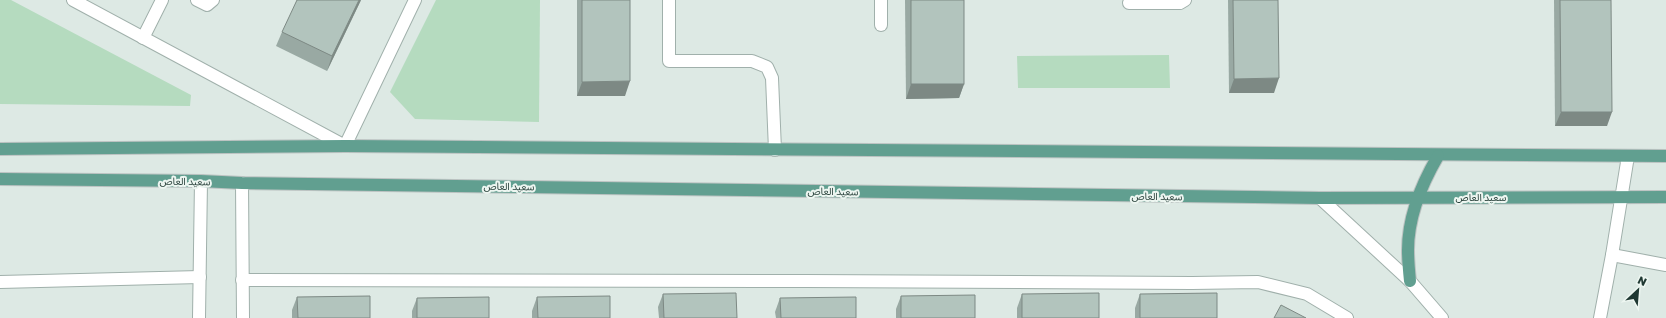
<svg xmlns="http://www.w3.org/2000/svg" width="1666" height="318" viewBox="0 0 1666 318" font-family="'Golos Text','Noto Sans Arabic',sans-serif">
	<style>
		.green { fill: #b5dbbf }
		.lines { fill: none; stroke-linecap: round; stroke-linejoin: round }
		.minor-casing { stroke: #a0b0ab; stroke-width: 14 }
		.major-casing { stroke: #bcc3c2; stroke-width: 14 }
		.minor { stroke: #fff; stroke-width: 12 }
		.major { stroke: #619f90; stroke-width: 12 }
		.wall { fill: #99a9a3 }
		.shaded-wall { fill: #7d8984 }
		.building { fill: #b2c4bd; stroke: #7d8984 }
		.labels { text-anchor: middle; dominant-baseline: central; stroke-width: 4; stroke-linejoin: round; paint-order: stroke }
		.street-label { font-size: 10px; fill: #1f3832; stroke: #edf6f1 }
	</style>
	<rect width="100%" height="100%" fill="#dde9e4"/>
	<g class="green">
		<polygon points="0,0 11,0 191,95 190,106 0,104"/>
		<polygon points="436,0 540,0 539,122 415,119 390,92"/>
		<polygon points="1169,55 1170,88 1018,88 1017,56"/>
	</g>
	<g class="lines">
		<defs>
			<g id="minor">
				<polyline points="73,0 345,146 415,0"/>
				<polyline points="197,0 207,5 213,0"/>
				<polyline points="669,0 669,61 752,61 767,67 772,78 775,150"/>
				<polyline points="1129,3 1180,3 1185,0"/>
				<polyline points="881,25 881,0"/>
				<polyline points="143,38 162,0"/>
				<polyline points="242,183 243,318"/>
				<polyline points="1320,198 1410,281 1442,318"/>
				<polyline points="1612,255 1666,265"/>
				<polyline points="242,280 807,281 1192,283 1258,282 1307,294 1347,318"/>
				<polyline points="0,282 200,277"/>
				<polyline points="199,318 201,181"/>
				<polyline points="1600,318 1612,255 1628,156"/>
			</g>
			<g id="major">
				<polyline points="0,149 345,146 1666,156"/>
				<polyline points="0,179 201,181 242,183 1320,198 1666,197"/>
				<path d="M1410,281C1409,271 1408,260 1408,250C1408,216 1421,185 1438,156"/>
			</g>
		</defs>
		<use href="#minor" class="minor-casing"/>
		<use href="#major" class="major-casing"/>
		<use href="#minor" class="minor"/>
		<use href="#major" class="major"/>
	</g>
	<g class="wall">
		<polygon points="361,0 327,71 276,46 282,32"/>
		<polygon points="577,0 630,0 625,96 577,96"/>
		<polygon points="905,0 964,0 964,84 959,98 906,99"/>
		<polygon points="1228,0 1278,0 1274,93 1229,93"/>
		<polygon points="1554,0 1611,0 1607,126 1555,126"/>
		<polygon points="663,294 737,318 659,318 658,307"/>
		<polygon points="1022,294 1099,318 1017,318 1017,308"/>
		<polygon points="1140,294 1217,318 1135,318 1135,308"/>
		<polygon points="901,296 975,318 896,318 896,309"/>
		<polygon points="297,297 370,318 292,318 292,310"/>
		<polygon points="537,297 610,318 532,318 532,311"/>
		<polygon points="417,298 489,318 412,318 412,311"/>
		<polygon points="780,298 856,318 776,318 775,312"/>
	</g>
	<g class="shaded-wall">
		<polygon points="359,0 361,0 327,71 332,56"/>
		<polygon points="1279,78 1274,93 1229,93 1234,79"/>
		<polygon points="630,81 625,96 577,96 582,82"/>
		<polygon points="911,84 964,84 959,98 906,99"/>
		<polygon points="1561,112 1612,112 1607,126 1555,126"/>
	</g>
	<g class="building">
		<polygon points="297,0 359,0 332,56 282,32"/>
		<polygon points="582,0 630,0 630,81 582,82"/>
		<rect x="911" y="0" width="53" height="84"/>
		<polygon points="1233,0 1278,0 1279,78 1234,79"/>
		<polygon points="1560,0 1611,0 1612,112 1561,112"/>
		<polygon points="736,293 737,318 664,318 663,294"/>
		<polygon points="1099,293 1099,318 1022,318 1022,294"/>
		<polygon points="1217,293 1217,318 1140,318 1140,294"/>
		<polygon points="975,295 975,318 901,318 901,296"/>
		<polygon points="370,296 370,318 298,318 297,297"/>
		<polygon points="610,296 610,318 538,318 537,297"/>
		<polygon points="489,297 489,318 417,318 417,298"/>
		<polygon points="856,297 856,318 781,318 780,298"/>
		<polygon points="1281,305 1306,318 1274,318"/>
	</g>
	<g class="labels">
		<g class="street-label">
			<text transform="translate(185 181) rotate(1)">سعيد العاص</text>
			<text transform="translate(509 186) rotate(1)">سعيد العاص</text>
			<text transform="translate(833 191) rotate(1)">سعيد العاص</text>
			<text transform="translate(1157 196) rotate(1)">سعيد العاص</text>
			<text x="1481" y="197">سعيد العاص</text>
		</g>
	</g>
	<g transform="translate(1638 290) rotate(26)" stroke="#edf6f1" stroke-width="3" paint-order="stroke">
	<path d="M0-3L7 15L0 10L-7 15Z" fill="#1f3832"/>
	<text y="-6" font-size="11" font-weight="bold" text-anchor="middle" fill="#1f3832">N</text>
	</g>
</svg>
